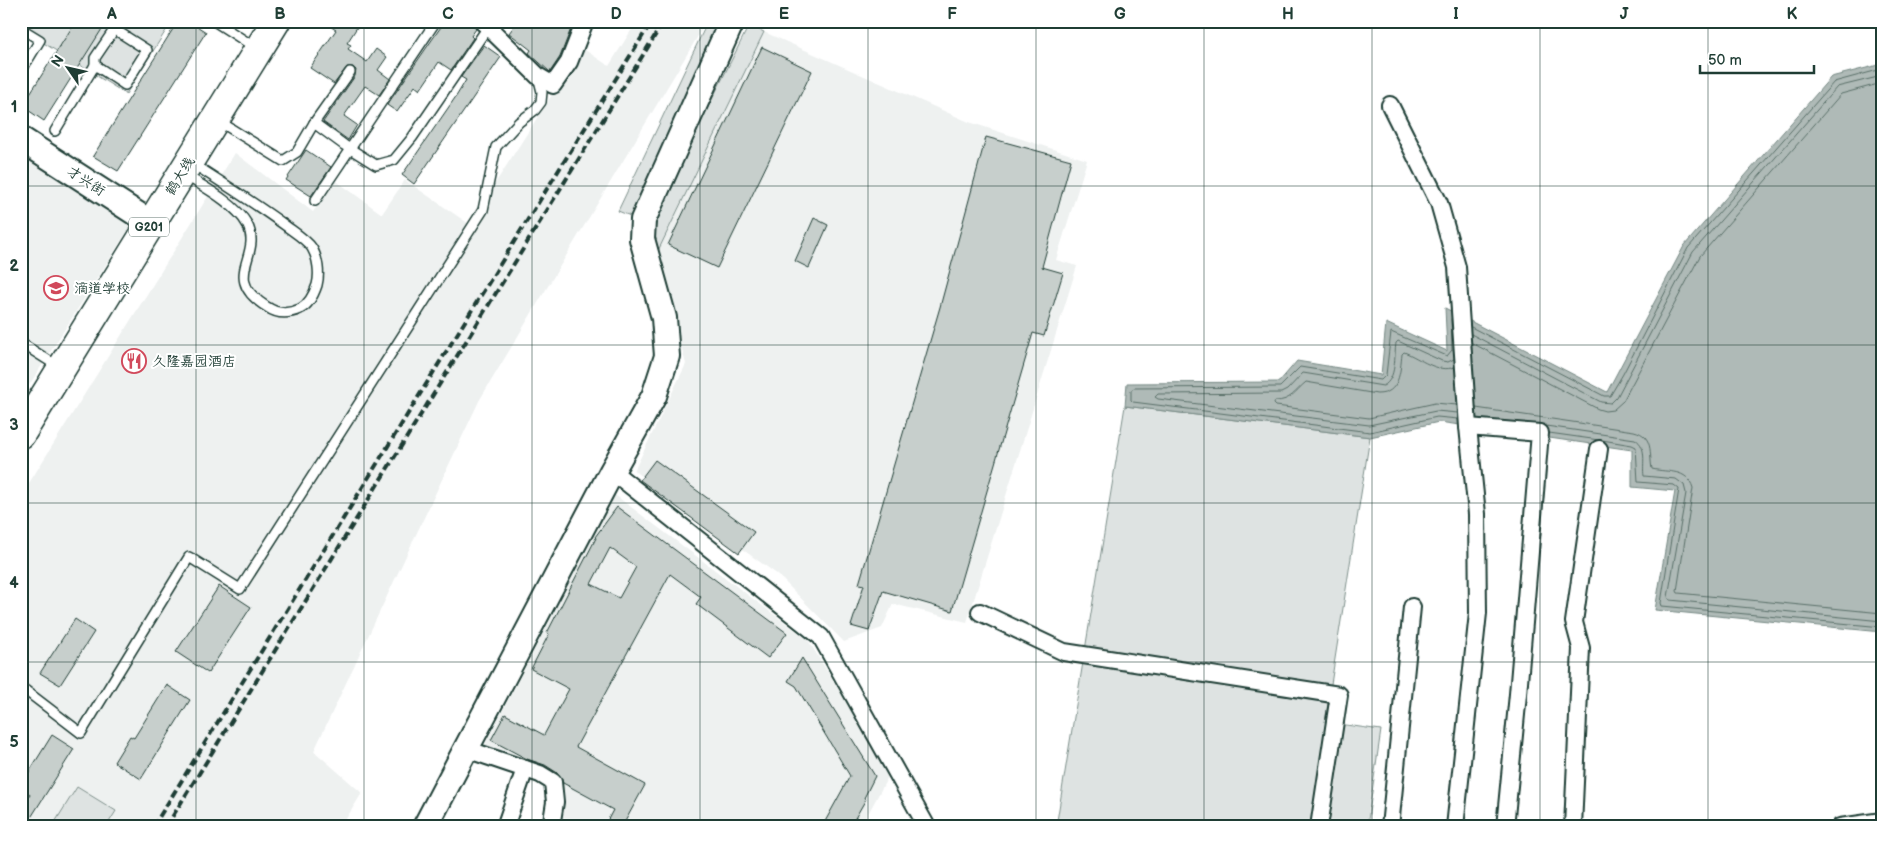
<svg xmlns="http://www.w3.org/2000/svg" width="1903" height="848" viewBox="0 0 1903 848" font-family="'Balsamiq Sans','LXGW WenKai TC',sans-serif">
	<style>
		.built { fill: #eef1f0 }
		.green { fill: #dee3e2; stroke: #7e908b }
		.water { fill: #afbab7; stroke: #758883 }
		.lines { fill: none; stroke-linecap: round; stroke-linejoin: round }
		.shore { stroke: #596f68; stroke-width: 1 }
		.building { fill: #c7cfcc; stroke: #1f3d34; fill-rule: evenodd }
		.lane-casing { stroke: #1f3d34; stroke-width: 12 }
		.street-casing { stroke: #1f3d34; stroke-width: 20 }
		.secondary-casing { stroke: #1f3d34; stroke-width: 28 }
		.highway-casing { stroke: #1f3d34; stroke-width: 31 }
		.lane { stroke: #fff; stroke-width: 9 }
		.street { stroke: #fff; stroke-width: 16 }
		.secondary { stroke: #fff; stroke-width: 24 }
		.highway { stroke: #fff; stroke-width: 28 }
		.rail { stroke: #1f3d34; stroke-width: 4; stroke-dasharray: 8 4; stroke-linecap: butt }
		.grid { fill: none; stroke: #1f3d34; stroke-width: 1; stroke-opacity: 0.55 }
		.labels { text-anchor: middle; dominant-baseline: central; stroke-width: 4; stroke-linejoin: round; paint-order: stroke }
		.shield { fill: #fff; stroke: #627771; stroke-width: 1 }
		.shield-label { font-size: 12px; font-weight: bold; fill: #1f3d34 }
		.street-label { font-size: 14px; fill: #1f3d34; stroke: #fff }
		.poi-label { font-size: 14px; fill: #1f3d34; stroke: #fff; text-anchor: start }
		.neatline { fill: none; stroke: #1f3d34; stroke-width: 2 }
		.grid-label { font-size: 16px; text-anchor: middle; font-weight: bold; fill: #1f3d34 }
	</style>
	<rect width="100%" height="100%" fill="#fff"/>
	<filter id="ink" filterUnits="userSpaceOnUse"><feTurbulence type="fractalNoise" baseFrequency=".02" numOctaves="2"/><feDisplacementMap in="SourceGraphic" scale="10" xChannelSelector="R" yChannelSelector="G"/><feConvolveMatrix kernelMatrix="1 2 1 2 8 2 1 2 1" color-interpolation-filters="sRGB"/></filter>
	<g filter="url(#ink)">
		<g class="built">
			<polygon points="637,21 707,21 479,401 314,751 362,793 341,827 21,827 21,803 25,797 21,794 21,496 235,153 313,212 335,180 382,214 405,180 469,224 582,48 609,66"/>
			<polygon points="764,32 969,122 1087,160 1056,260 1077,266 967,622 893,604 882,628 844,642 778,575 634,471 686,364 656,255"/>
			<polygon points="21,146 135,219 21,398"/>
			<polygon points="615,495 808,640 890,773 861,827 557,827 559,782 484,747"/>
		</g>
		<g class="green">
			<polygon points="21,21 172,21 126,94 21,29"/>
			<polygon points="708,21 727,21 638,219 618,211"/>
			<polygon points="749,25 764,32 656,255 654,234 662,200"/>
			<polygon points="1125,406 1370,437 1325,722 1381,730 1367,827 1056,827"/>
			<polygon points="77,787 116,811 106,827 52,827"/>
		</g>
		<polygon class="water" points="1882,64 1882,632 1655,610 1675,491 1632,487 1632,450 1439,422 1370,437 1125,406 1127,383 1279,382 1297,361 1381,375 1386,323 1447,351 1445,308 1607,392 1684,246 1831,77"/>
		<g class="lines">
			<g class="shore">
				<polyline points="1451,319 1452,350 1447,356 1391,332 1386,375 1381,380 1300,367 1280,387 1134,388 1131,390 1131,400 1133,402 1370,432 1437,417 1458,419"/>
				<polyline points="1471,327 1604,396 1610,396 1623,374 1688,248 1834,82 1882,69"/>
				<polyline points="1471,334 1601,402 1611,403 1617,397 1693,252 1837,87 1882,76"/>
				<polyline points="1472,343 1598,409 1605,411 1613,410 1623,401 1700,256 1841,94 1882,83"/>
				<path d="M1454,359L1448,362L1442,361L1398,341L1396,343C1394,356 1397,379 1383,386L1303,373L1287,390L1281,393L1158,394L1155,397L1158,399L1369,425L1436,411L1458,413"/>
				<path d="M1455,367C1437,374 1420,358 1404,352L1402,354C1400,372 1400,394 1377,394L1306,382C1295,391 1291,401 1275,401L1274,404L1276,406L1369,418L1435,403L1457,405"/>
				<path d="M1476,408L1634,431C1654,436 1649,453 1652,469C1668,473 1687,468 1693,488L1677,591L1678,593L1882,613"/>
				<path d="M1546,426L1635,439C1648,447 1642,464 1644,476L1676,479L1684,485L1686,493L1668,597L1670,600L1882,621"/>
				<polyline points="1549,433 1599,440"/>
				<polyline points="1602,440 1632,445 1636,447 1638,482 1674,485 1679,489 1661,603 1662,606 1882,627"/>
			</g>
		</g>
		<g class="building">
			<polygon points="76,21 107,21 44,121 22,106"/>
			<polygon points="178,21 189,21 206,32 118,171 93,156"/>
			<polygon points="322,21 361,21 347,43 351,45 348,49 367,62 376,49 387,57 378,70 390,79 379,95 365,86 344,116 357,125 348,140 323,122 355,76 356,70 353,67 347,67 334,84 310,68 336,30"/>
			<polygon points="445,21 472,21 476,29 471,36 473,38 451,70 439,62 420,90 415,86 397,112 387,105"/>
			<polygon points="518,21 574,21 560,57 550,72 529,53 531,50 509,33"/>
			<polygon points="484,45 501,57 414,184 402,175 457,95 466,80 461,77"/>
			<polygon points="762,47 812,71 717,268 668,245"/>
			<polygon points="986,137 1071,160 1042,267 1063,273 1044,336 1033,333 952,611 883,591 869,631 851,626 864,585 859,584 940,307"/>
			<polygon points="306,150 331,167 311,196 286,180"/>
			<polygon points="814,218 828,225 809,268 795,261"/>
			<polygon points="655,460 754,532 739,553 640,480"/>
			<path d="M617,507L787,633L768,658L696,604L701,597L670,574L576,747L645,785L622,827H604L613,810L563,783L559,774L545,765L527,759L491,740L505,714L544,735L569,689L531,669L549,634L547,633L596,538L595,537ZM610,548L636,567L619,598L591,584Z"/>
			<polygon points="219,586 251,607 208,673 176,652"/>
			<polygon points="75,619 94,632 60,685 40,673"/>
			<polygon points="802,658 875,776 864,798 866,799 850,827 822,827 850,776 796,686 788,681"/>
			<polygon points="167,685 190,700 141,779 114,762 130,736 134,738"/>
			<polygon points="52,735 74,749 25,827 21,827 21,808 30,794 21,788 21,785"/>
		</g>
		<g class="lines">
			<defs>
				<g id="lane">
					<polyline points="146,21 149,23 150,21"/>
					<polyline points="214,21 256,48"/>
					<polyline points="95,65 95,58 120,21"/>
					<polyline points="23,68 40,40 22,29 26,21"/>
					<polyline points="217,120 283,161 297,152 314,123 344,145 376,165 394,160 412,138 488,27"/>
					<polyline points="314,123 350,72"/>
					<polyline points="55,131 95,65 125,85 147,50 114,29"/>
					<path d="M185,175C204,187 236,204 247,224C264,256 219,277 267,307C277,314 289,314 300,309C308,305 314,294 317,285C320,274 318,258 312,248C307,240 294,232 286,226C256,204 224,184 192,163"/>
					<polyline points="315,201 436,21"/>
					<polyline points="21,343 59,367"/>
					<polyline points="21,687 81,733 189,557 240,589 483,210 496,147 519,122 535,110 541,102 542,92 538,76"/>
				</g>
				<g id="street">
					<polyline points="482,21 538,76 553,85 569,62 585,21"/>
					<polyline points="1390,105 1439,203 1457,267 1468,427 1477,514 1478,613 1455,827"/>
					<polyline points="1468,427 1540,433 1518,694 1505,827"/>
					<polyline points="612,471 821,637 927,827"/>
					<polyline points="980,612 1064,652 1339,695 1319,827"/>
					<polyline points="466,749 540,774 553,782 555,802 551,827"/>
					<polyline points="505,827 525,769"/>
					<polyline points="1390,827 1412,607"/>
					<polyline points="1573,827 1581,648 1574,622 1599,449"/>
					<polyline points="1840,827 1882,821"/>
				</g>
				<g id="secondary">
					<polyline points="21,139 151,223"/>
					<polyline points="425,827 612,471 654,396 667,356 664,318 642,239 643,220 732,21"/>
				</g>
				<polyline id="highway" points="21,434 276,21"/>
			</defs>
			<use href="#lane" class="lane-casing"/>
			<use href="#street" class="street-casing"/>
			<use href="#secondary" class="secondary-casing"/>
			<use href="#highway" class="highway-casing"/>
			<use href="#lane" class="lane"/>
			<use href="#street" class="street"/>
			<use href="#secondary" class="secondary"/>
			<use href="#highway" class="highway"/>
			<g class="rail">
				<polyline points="153,827 520,232 652,21"/>
				<polyline points="166,827 664,21"/>
			</g>
		</g>
	</g>
	<path class="grid" d="M196,21V827M364,21V827M532,21V827M700,21V827M868,21V827M1036,21V827M1204,21V827M1372,21V827M1540,21V827M1708,21V827M21,186H1882M21,345H1882M21,503H1882M21,662H1882"/>
	<defs>
		<symbol id="school-ring" viewBox="-11 -11 22 22"><circle r="9.5" fill="#fff" stroke="#d1495b" stroke-width="1.5"/><path d="M0-5L7-2L0 1L-7-2ZM-4 1L0 2.5L4 1V4Q0 6-4 4Z" fill="#d1495b"/></symbol>
		<symbol id="restaurant-ring" viewBox="-11 -11 22 22"><circle r="9.5" fill="#fff" stroke="#d1495b" stroke-width="1.5"/><path d="M-5-6h1v4h1v-4h1v4h1v-4h1v5L-1.5 .5V6h-2V.5L-5-1ZM5-6V6H3V1.5H1.5Q1.5-4 5-6Z" fill="#d1495b"/></symbol>
	</defs>
	<g fill-rule="evenodd">
		<use href="#school-ring" x="42" y="274" width="28" height="28"/>
		<use href="#restaurant-ring" x="120" y="347" width="28" height="28"/>
	</g>
	<g class="labels">
		<rect class="shield" x="129" y="217.5" width="40" height="19" rx="4"/>
		<g class="shield-label">
			<text x="149" y="227">G201</text>
		</g>
		<g class="street-label">
			<text transform="translate(180 176) rotate(-58)">鹤大线</text>
			<text transform="translate(86 181) rotate(33)">才兴街</text>
		</g>
		<g class="poi-label">
			<text x="74" y="288">滴道学校</text>
			<text x="152" y="361">久隆嘉园酒店</text>
		</g>
	</g>
	<rect width="1903" height="848" fill="none" stroke="#fff" stroke-width="55"/>
	<g transform="translate(68 68) rotate(304)" stroke="#ffffff" stroke-width="4" paint-order="stroke">
	<path d="M0-4L9 19L0 12L-9 19Z" fill="#1f3d34"/>
	<text y="-8" font-size="14" font-weight="bold" text-anchor="middle" fill="#1f3d34">N</text>
	</g>
	<path d="M1700 65v8h114v-8" fill="none" stroke="#1f3d34" stroke-width="2.5"/>
	<text x="1708" y="65" font-size="15" fill="#1f3d34" stroke="#ffffff" stroke-width="4" paint-order="stroke">50 m</text>
	<rect x="28" y="28" width="1848" height="792" class="neatline"/>
	<g class="grid-label">
		<text x="112" y="19">A</text>
		<text x="280" y="19">B</text>
		<text x="448" y="19">C</text>
		<text x="616" y="19">D</text>
		<text x="784" y="19">E</text>
		<text x="952" y="19">F</text>
		<text x="1120" y="19">G</text>
		<text x="1288" y="19">H</text>
		<text x="1456" y="19">I</text>
		<text x="1624" y="19">J</text>
		<text x="1792" y="19">K</text>
		<text x="14" y="112">1</text>
		<text x="14" y="271">2</text>
		<text x="14" y="430">3</text>
		<text x="14" y="588">4</text>
		<text x="14" y="747">5</text>
	</g>
</svg>
